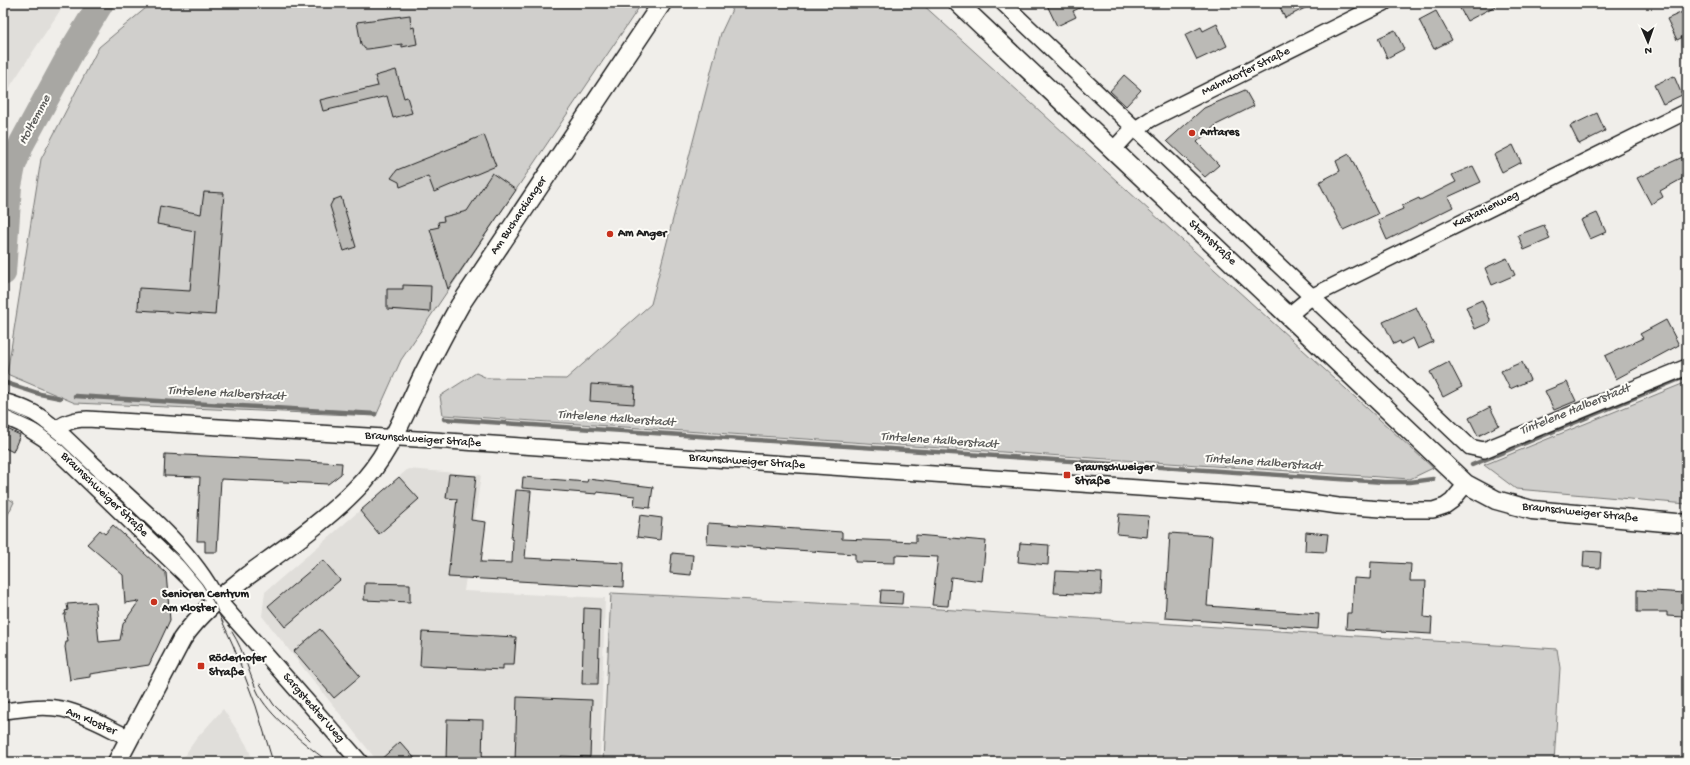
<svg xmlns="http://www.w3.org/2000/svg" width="1690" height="765" viewBox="0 0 1690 765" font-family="'Gochi Hand',sans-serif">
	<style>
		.built { fill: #e0deda }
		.green { fill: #d0cfcc; stroke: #767674 }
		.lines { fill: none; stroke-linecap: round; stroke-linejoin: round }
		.stream { stroke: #706f6d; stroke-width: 4.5 }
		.river { stroke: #a8a7a3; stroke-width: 26 }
		.building { fill: #bbbab6; stroke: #1c1c1c }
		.minor-casing { stroke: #1c1c1c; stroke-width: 18 }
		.major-casing { stroke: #1c1c1c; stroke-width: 21 }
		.minor { stroke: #fdfcf7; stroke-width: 15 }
		.major { stroke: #fdfcf7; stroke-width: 18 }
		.tram { stroke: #1c1c1c; stroke-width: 1 }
		.poi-dot { fill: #c8321e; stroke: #fdfcf7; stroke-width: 1.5 }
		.labels { text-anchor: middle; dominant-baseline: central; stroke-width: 4; stroke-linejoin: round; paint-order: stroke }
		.street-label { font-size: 12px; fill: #1c1c1c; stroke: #fdfcf7 }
		.poi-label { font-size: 12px; font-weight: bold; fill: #1c1c1c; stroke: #fdfcf7; text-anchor: start }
		.water-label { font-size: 13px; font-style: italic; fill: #5b5b59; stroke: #fdfcf7 }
	</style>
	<rect width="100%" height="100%" fill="#f0eeea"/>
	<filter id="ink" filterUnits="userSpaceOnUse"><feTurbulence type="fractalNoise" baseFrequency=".025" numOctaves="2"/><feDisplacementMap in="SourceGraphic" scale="8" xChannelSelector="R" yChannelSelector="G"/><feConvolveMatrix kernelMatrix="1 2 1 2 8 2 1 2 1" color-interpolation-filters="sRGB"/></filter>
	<g filter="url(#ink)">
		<g class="built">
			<polygon points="3,3 65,3 11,85 3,106"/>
			<polygon points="408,469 481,475 464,591 605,598 600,762 378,762 262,616 265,592"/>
			<polygon points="223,709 246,744 254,762 180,762 196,739"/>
		</g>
		<g class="green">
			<polygon points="152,3 642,3 401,360 376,416 75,403 7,374 41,159 99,47"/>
			<polygon points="735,3 921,3 1433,468 1410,479 443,415 440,396 476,373 487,378 566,379 651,304 721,33"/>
			<polygon points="1687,382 1687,504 1516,489 1484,465"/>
			<polygon points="3,495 14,502 3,525"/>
			<polygon points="611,593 939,609 1557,649 1560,668 1554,762 603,762"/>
		</g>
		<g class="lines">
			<g class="stream">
				<polyline points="3,382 40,394 60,398"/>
				<polyline points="75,396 375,414"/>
				<polyline points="444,419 1384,482 1410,482 1433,479"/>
				<polyline points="1472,465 1687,376"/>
			</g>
			<polyline class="river" points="3,273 9,186 13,166 22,143 73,49 101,3"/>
		</g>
		<g class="building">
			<polygon points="1046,3 1091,3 1073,11 1076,17 1057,26"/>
			<polygon points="1278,3 1315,3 1285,18"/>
			<polygon points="1457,3 1501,3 1467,21"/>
			<polygon points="1687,10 1687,35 1677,40 1667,19"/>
			<polygon points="1436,11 1452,40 1434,49 1419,20"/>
			<polygon points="410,15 411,28 414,27 417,44 402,47 402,44 368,49 365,49 361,44 357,22"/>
			<polygon points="1217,24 1227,46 1197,60 1185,35 1201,27 1203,31"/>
			<polygon points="1395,30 1404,49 1387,58 1378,38"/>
			<polygon points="396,70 404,98 407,97 412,113 393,118 387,96 323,111 320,100 378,86 375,76"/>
			<polygon points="1124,75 1141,90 1126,106 1110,91"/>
			<polygon points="1674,76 1682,95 1663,104 1654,85"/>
			<polygon points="1245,90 1254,106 1216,125 1197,142 1219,165 1205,177 1167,141 1204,108"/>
			<polygon points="1597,113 1605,131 1579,144 1570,126"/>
			<polygon points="484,135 496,166 434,192 428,176 400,187 399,182 391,178 397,170"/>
			<polygon points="1513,145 1521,162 1502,172 1494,155"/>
			<polygon points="1349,154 1378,214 1343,230 1319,182 1340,171 1336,161"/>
			<polygon points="1687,155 1687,176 1660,191 1663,197 1651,204 1637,178"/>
			<polygon points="1473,166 1481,182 1448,197 1453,207 1387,240 1378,220 1403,209 1402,206 1419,198 1420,200 1456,182 1452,175"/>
			<polygon points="492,173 516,190 448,289 430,229 439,227 438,222 444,221 443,217 467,211"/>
			<polygon points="204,192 224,193 215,315 138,310 139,288 190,291 195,231 157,224 160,206 201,214"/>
			<polygon points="341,197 356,247 344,251 330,206 333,200"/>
			<polygon points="1597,213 1606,232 1590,239 1581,220"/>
			<polygon points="1544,225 1550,239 1524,250 1518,235"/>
			<polygon points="1507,258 1515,275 1492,285 1485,268"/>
			<polygon points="403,285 431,286 430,312 387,309 387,289 403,289"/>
			<polygon points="1482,300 1491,322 1475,329 1466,307"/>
			<polygon points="1416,307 1433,342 1418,349 1413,338 1401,344 1400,341 1394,344 1383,322"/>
			<polygon points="1666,320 1679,345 1616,379 1605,356 1643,338 1640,334"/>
			<polygon points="1449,362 1462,387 1443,397 1430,372"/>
			<polygon points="1522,362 1530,380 1510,389 1501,371"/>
			<polygon points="1567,382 1576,401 1554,410 1545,391"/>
			<polygon points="591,384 635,387 634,404 590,401"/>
			<polygon points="1490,407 1499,425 1478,436 1469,418"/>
			<polygon points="3,427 20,435 13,452 3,447"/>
			<polygon points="165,454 342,463 341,474 328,484 221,479 217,552 205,552 205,541 197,541 200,477 164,476"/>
			<polygon points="449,474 476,476 471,520 486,522 481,562 512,563 513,540 511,539 516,490 531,491 525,558 624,563 623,587 448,577 457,499 446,498"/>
			<polygon points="399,477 419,499 379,534 360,511"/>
			<polygon points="523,477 587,482 588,479 653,487 650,508 634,506 635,496 597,492 597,494 522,488"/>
			<polygon points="1119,514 1149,516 1147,537 1117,534"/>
			<polygon points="640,515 662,518 660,540 637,537"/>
			<polygon points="708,523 842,532 842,539 916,542 916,535 986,541 982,581 951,577 948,606 932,605 938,557 895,555 895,563 855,562 855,554 707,544"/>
			<polygon points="113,525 166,573 170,620 149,665 90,674 90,677 70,680 65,647 66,642 68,642 64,614 66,614 65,611 68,610 67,604 95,602 99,642 120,640 123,624 139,601 125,603 123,575 87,544 100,530 105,534"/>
			<polygon points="1306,532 1328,534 1326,552 1305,551"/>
			<polygon points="1170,533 1212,536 1207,606 1319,614 1318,629 1165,618"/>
			<polygon points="1020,543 1049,545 1048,565 1018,562"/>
			<polygon points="1584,551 1601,552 1600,568 1583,567"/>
			<polygon points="672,553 693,555 691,575 670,573"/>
			<polygon points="323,560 340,580 285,627 268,606"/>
			<polygon points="1371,562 1411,564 1410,581 1426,581 1424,617 1432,618 1431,634 1346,629 1347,613 1352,613 1354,578 1370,579"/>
			<polygon points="1056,571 1102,573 1101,595 1054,593"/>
			<polygon points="365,583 410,584 410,602 364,600"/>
			<polygon points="881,590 903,591 902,604 880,603"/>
			<polygon points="1637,590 1686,593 1684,617 1667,616 1667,612 1637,612"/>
			<polygon points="584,608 600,609 598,684 582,684"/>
			<polygon points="320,629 360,676 334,698 294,651"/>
			<polygon points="422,632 516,637 514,665 503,665 503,670 420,666"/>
			<polygon points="517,697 592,700 590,757 561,756 561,762 515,762"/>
			<polygon points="447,719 483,720 482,762 446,762"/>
			<polygon points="400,742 418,762 378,762"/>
		</g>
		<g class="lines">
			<defs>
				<g id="minor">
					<polyline points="1003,3 1470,447 1484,450 1687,367"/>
					<polyline points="1113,150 1128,134 1151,119 1384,3"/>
					<polyline points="1289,315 1311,297 1687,111"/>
					<path d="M3,401C14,404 24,408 34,413C56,426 75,448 94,465C136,504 190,547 216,598"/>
					<polyline points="3,416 21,424 46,440 194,583 218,600 360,762"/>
					<path d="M46,440C57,426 69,419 87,419L433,440L1227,494L1297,500L1338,506L1396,510H1433L1445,506L1452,501L1466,484"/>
					<path d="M3,711C22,709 42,705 62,709C85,714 108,728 130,738"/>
				</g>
				<g id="major">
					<polyline points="958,3 1466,484 1496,500 1532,510 1687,524"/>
					<path d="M117,762L182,639C199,614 223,595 247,576C284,549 324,522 356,489C387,459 405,413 423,375C435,351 447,328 460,305L662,3"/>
				</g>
			</defs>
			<use href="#minor" class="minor-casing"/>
			<use href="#major" class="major-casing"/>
			<use href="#minor" class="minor"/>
			<use href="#major" class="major"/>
			<g class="tram">
				<polyline points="3,409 38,425 57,440 177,554 202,584 214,603 233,645 256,706 273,762"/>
				<path d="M232,632C245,652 249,676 260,697C272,718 309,748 329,762"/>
				<polyline points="260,684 274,705 310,740"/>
			</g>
		</g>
	</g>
	<g class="poi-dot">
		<circle cx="1192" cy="133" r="4"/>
		<circle cx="610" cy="234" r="4"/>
		<rect x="1063" y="471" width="8" height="8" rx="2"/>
		<circle cx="154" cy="602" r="4"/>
		<rect x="197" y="662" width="8" height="8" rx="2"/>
	</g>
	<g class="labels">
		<g class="street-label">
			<text transform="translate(1246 72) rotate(-26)">Mahndorfer Straße</text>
			<text transform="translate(1486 210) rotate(-26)">Kastanienweg</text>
			<text transform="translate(519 216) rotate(-56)">Am Buchardianger</text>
			<text transform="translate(1212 243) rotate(43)">Sternstraße</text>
			<text transform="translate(423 440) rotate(4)">Braunschweiger Straße</text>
			<text transform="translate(747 462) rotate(4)">Braunschweiger Straße</text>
			<text transform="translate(104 495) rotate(44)">Braunschweiger Straße</text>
			<text transform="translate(1580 513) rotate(6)">Braunschweiger Straße</text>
			<text transform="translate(313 708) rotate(49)">Sargstedter Weg</text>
			<text transform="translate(91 722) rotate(23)">Am Kloster</text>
		</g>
		<g class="poi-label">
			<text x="1200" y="133">Antares</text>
			<text x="618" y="234">Am Anger</text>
			<text x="1075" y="468">Braunschweiger<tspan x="1075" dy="14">Straße</tspan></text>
			<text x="162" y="595">Senioren Centrum<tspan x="162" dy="14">Am Kloster</tspan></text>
			<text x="209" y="659">Röderhofer<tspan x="209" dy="14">Straße</tspan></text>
		</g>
		<g class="water-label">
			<text transform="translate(35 120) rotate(-62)">Holtemme</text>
			<text transform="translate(226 394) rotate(3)">Tintelene Halberstadt</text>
			<text transform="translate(1575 410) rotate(-22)">Tintelene Halberstadt</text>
			<text transform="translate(616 419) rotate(4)">Tintelene Halberstadt</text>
			<text transform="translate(939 441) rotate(4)">Tintelene Halberstadt</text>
			<text transform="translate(1263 463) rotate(4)">Tintelene Halberstadt</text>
		</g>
	</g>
	<rect width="1690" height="765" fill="none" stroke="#fdfcf7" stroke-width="16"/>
	<rect x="8" y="8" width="1674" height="749" fill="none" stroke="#1c1c1c" stroke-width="1.5" filter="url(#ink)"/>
	<g transform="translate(1648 42) rotate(178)" stroke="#fdfcf7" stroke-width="3" paint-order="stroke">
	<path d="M0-3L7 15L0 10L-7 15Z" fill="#1c1c1c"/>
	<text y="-6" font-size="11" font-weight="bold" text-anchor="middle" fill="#1c1c1c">N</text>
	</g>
</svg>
